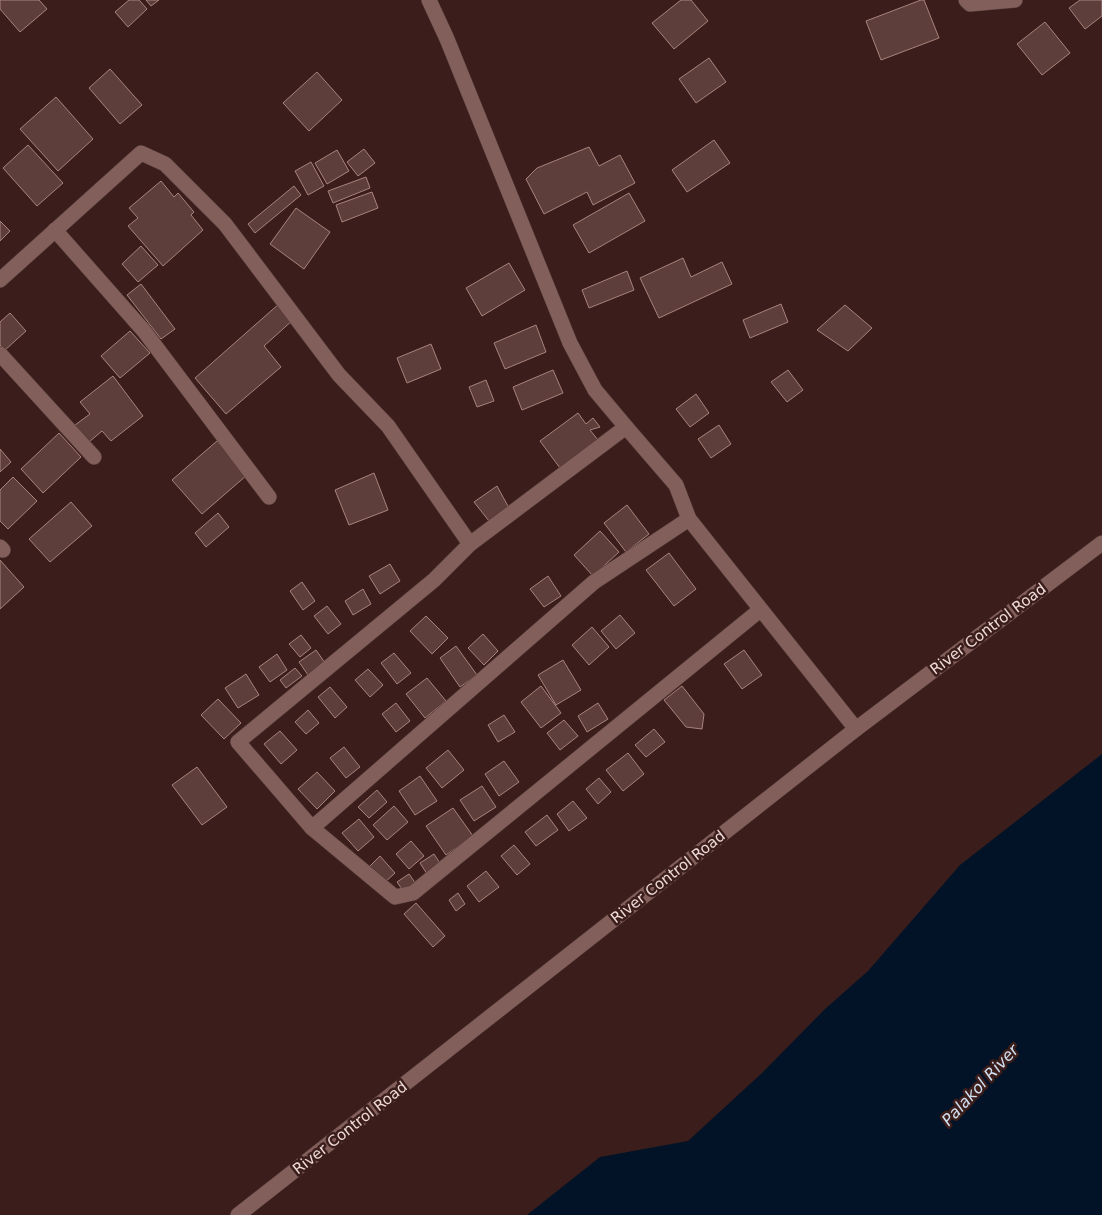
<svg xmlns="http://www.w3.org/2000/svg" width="1102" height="1215" viewBox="0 0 1102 1215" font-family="'DejaVu Sans',sans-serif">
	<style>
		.water { fill: #021327 }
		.building { fill: #5e3e3a; stroke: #a8837e }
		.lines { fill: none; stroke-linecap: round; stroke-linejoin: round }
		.minor-casing { stroke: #523937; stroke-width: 16 }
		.minor { stroke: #825f5a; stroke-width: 15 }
		.labels { text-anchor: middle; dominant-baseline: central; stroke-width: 5; stroke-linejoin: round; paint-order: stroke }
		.street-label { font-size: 15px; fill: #eedad7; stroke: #3b1e1b }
		.water-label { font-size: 16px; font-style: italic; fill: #d1e1f3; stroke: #3b1e1b }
	</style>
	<rect width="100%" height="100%" fill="#3b1e1b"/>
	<polygon class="water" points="1102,754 1102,1215 527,1215 600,1157 688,1141 762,1073 825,1009 868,971 960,865"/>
	<g class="building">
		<polygon points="0,0 39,0 47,9 20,32 0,9"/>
		<polygon points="129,0 139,0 147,9 128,27 115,12"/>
		<polygon points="146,0 159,0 151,6"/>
		<polygon points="681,0 691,0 708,21 674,49 652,23"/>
		<polygon points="921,0 924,0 939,38 881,60 866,21"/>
		<polygon points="1080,0 1102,0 1102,16 1085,29 1069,8"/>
		<polygon points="1045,22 1070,53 1042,75 1017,44"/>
		<polygon points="709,58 726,82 696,103 679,79"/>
		<polygon points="110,69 142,105 120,124 89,88"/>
		<polygon points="317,72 342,100 309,131 283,103"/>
		<polygon points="56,97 93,139 58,171 20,129"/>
		<polygon points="714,140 730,163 687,192 672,170"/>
		<polygon points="28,145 63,183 37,206 3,168"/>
		<polygon points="589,147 599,166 620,155 635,183 593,205 587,192 544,214 526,179 537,168"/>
		<polygon points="364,149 375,163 358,176 347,162"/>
		<polygon points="337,150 349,171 327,184 315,163"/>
		<polygon points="311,162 324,186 308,195 295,171"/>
		<polygon points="366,177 370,188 333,203 328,191"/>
		<polygon points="161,181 174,197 178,193 194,212 191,215 203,230 163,266 128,226 138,218 129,208"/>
		<polygon points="294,186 301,195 255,233 248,224"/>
		<polygon points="372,192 378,208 342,222 336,205"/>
		<polygon points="629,193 645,221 589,253 573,225"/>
		<polygon points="296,208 330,232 304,269 270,244"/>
		<polygon points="0,221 10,231 0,241"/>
		<polygon points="141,246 158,265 138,282 122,264"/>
		<polygon points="683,258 691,277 722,262 732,284 659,318 640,278"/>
		<polygon points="509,263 525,290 482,316 466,288"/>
		<polygon points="627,271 634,290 589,308 582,290"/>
		<polygon points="141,284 175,329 161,339 127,295"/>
		<polygon points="280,303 294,319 264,346 281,367 226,414 195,378"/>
		<polygon points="781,304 788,322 750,338 743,320"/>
		<polygon points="845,305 872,328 848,351 817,330"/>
		<polygon points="10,313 26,331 5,350 0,345 0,322"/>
		<polygon points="536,325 546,352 505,369 494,343"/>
		<polygon points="130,331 150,353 120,378 101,356"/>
		<polygon points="431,344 441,369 407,383 397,358"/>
		<polygon points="553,370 563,393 522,410 513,387"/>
		<polygon points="788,370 803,390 787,402 771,382"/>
		<polygon points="113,376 143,416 111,441 102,431 89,442 75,425 90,414 80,402"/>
		<polygon points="486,380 494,401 477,407 469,387"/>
		<polygon points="696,394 709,413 690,427 676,409"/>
		<polygon points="578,413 586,424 593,418 600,427 590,430 598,440 560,468 540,441"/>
		<polygon points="719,425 731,444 711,458 698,439"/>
		<polygon points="59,433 81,457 43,493 21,469"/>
		<polygon points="217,441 247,475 202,514 172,480"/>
		<polygon points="0,449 11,462 0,472"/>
		<polygon points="374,473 388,510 349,525 335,490"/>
		<polygon points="13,477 37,501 8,529 0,521 0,490"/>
		<polygon points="497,486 509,508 489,521 474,502"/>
		<polygon points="71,502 92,526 50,562 29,539"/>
		<polygon points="627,505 649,534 626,552 604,523"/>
		<polygon points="218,513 229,527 206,547 195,533"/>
		<polygon points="600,531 619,552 593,576 574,555"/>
		<polygon points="669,553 696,589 674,606 646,570"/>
		<polygon points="0,560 24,587 0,609"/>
		<polygon points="390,564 400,581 380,594 369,576"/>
		<polygon points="548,576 561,596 544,607 530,589"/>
		<polygon points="302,582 315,601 303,610 290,591"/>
		<polygon points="363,589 371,604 353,615 345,601"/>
		<polygon points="327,606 341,624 328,634 314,616"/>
		<polygon points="620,615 635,633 616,649 601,631"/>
		<polygon points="426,616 448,638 432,654 410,631"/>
		<polygon points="592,627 609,647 589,665 572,645"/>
		<polygon points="483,634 498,651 484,665 468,648"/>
		<polygon points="301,635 311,648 300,657 289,644"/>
		<polygon points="456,646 477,675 460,687 440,658"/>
		<polygon points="316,650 325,663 308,675 299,662"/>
		<polygon points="744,650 762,675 742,689 724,664"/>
		<polygon points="394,653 411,673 397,684 381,663"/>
		<polygon points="277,654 287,670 270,682 259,667"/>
		<polygon points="563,660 581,690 556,705 538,675"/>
		<polygon points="295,668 302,676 286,688 280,680"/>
		<polygon points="368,669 383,685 370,697 355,680"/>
		<polygon points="246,674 259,695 238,708 225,688"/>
		<polygon points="427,678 446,701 425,718 406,694"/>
		<polygon points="541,686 561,713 541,728 521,702"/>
		<polygon points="682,686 704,714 702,729 686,727 664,700"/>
		<polygon points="330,687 347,707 335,718 318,697"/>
		<polygon points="218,699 241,723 224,739 201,715"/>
		<polygon points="396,703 410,721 396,732 382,714"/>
		<polygon points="598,703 608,719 587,732 578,716"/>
		<polygon points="308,710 319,723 306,734 295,722"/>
		<polygon points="504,715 515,732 498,742 488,725"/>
		<polygon points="564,720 578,736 560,750 547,733"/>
		<polygon points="654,729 665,742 646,757 635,745"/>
		<polygon points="280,731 297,750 281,764 264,744"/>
		<polygon points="344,747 360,767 346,778 330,758"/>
		<polygon points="448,750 464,770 442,788 426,768"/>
		<polygon points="628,753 644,774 623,791 606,770"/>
		<polygon points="504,761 519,782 499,796 485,774"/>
		<polygon points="197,767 227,807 202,825 172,785"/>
		<polygon points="317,772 335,791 317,809 298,789"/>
		<polygon points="420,776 437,801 415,815 399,791"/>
		<polygon points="599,778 611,792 598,804 586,789"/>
		<polygon points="482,786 496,807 474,821 460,800"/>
		<polygon points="377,790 387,802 369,818 358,807"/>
		<polygon points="573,801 587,818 569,831 557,814"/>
		<polygon points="394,806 408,822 387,840 373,825"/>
		<polygon points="453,808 473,836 446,855 426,826"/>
		<polygon points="547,815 558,830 536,846 525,832"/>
		<polygon points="359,819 374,837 358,851 342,833"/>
		<polygon points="411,841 424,856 409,869 396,854"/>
		<polygon points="514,845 530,864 517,875 501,856"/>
		<polygon points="434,854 443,868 429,877 420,863"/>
		<polygon points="380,856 395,873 384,883 369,867"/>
		<polygon points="486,871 499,887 479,902 467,886"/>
		<polygon points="409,874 416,884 404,892 397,882"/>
		<polygon points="458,893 465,904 456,911 449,900"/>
		<polygon points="416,903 445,936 433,947 404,914"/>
	</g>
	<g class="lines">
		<defs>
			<g id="minor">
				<polyline points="429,0 447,39 570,343 595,390 626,427 676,485 689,519 856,729"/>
				<polyline points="966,0 970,4 1015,0"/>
				<polyline points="55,230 144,331 269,497"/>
				<polyline points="0,280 141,153 165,164 225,224 339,375 388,426 470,544"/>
				<polyline points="0,354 94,457"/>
				<polyline points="626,427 470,544 434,580 238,742 312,828 395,897 413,893 760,610"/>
				<polyline points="0,547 3,550"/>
				<polyline points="312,828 594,582 689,519"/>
				<polyline points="238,1215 856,729 1102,543"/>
			</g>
		</defs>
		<use href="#minor" class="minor-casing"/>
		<use href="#minor" class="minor"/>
	</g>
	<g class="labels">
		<g class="street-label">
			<text transform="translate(988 629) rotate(-37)">River Control Road</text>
			<text transform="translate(668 877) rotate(-38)">River Control Road</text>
			<text transform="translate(350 1128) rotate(-38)">River Control Road</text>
		</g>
		<g class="water-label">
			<text transform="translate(980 1085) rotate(-47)">Palakol River</text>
		</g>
	</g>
</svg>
